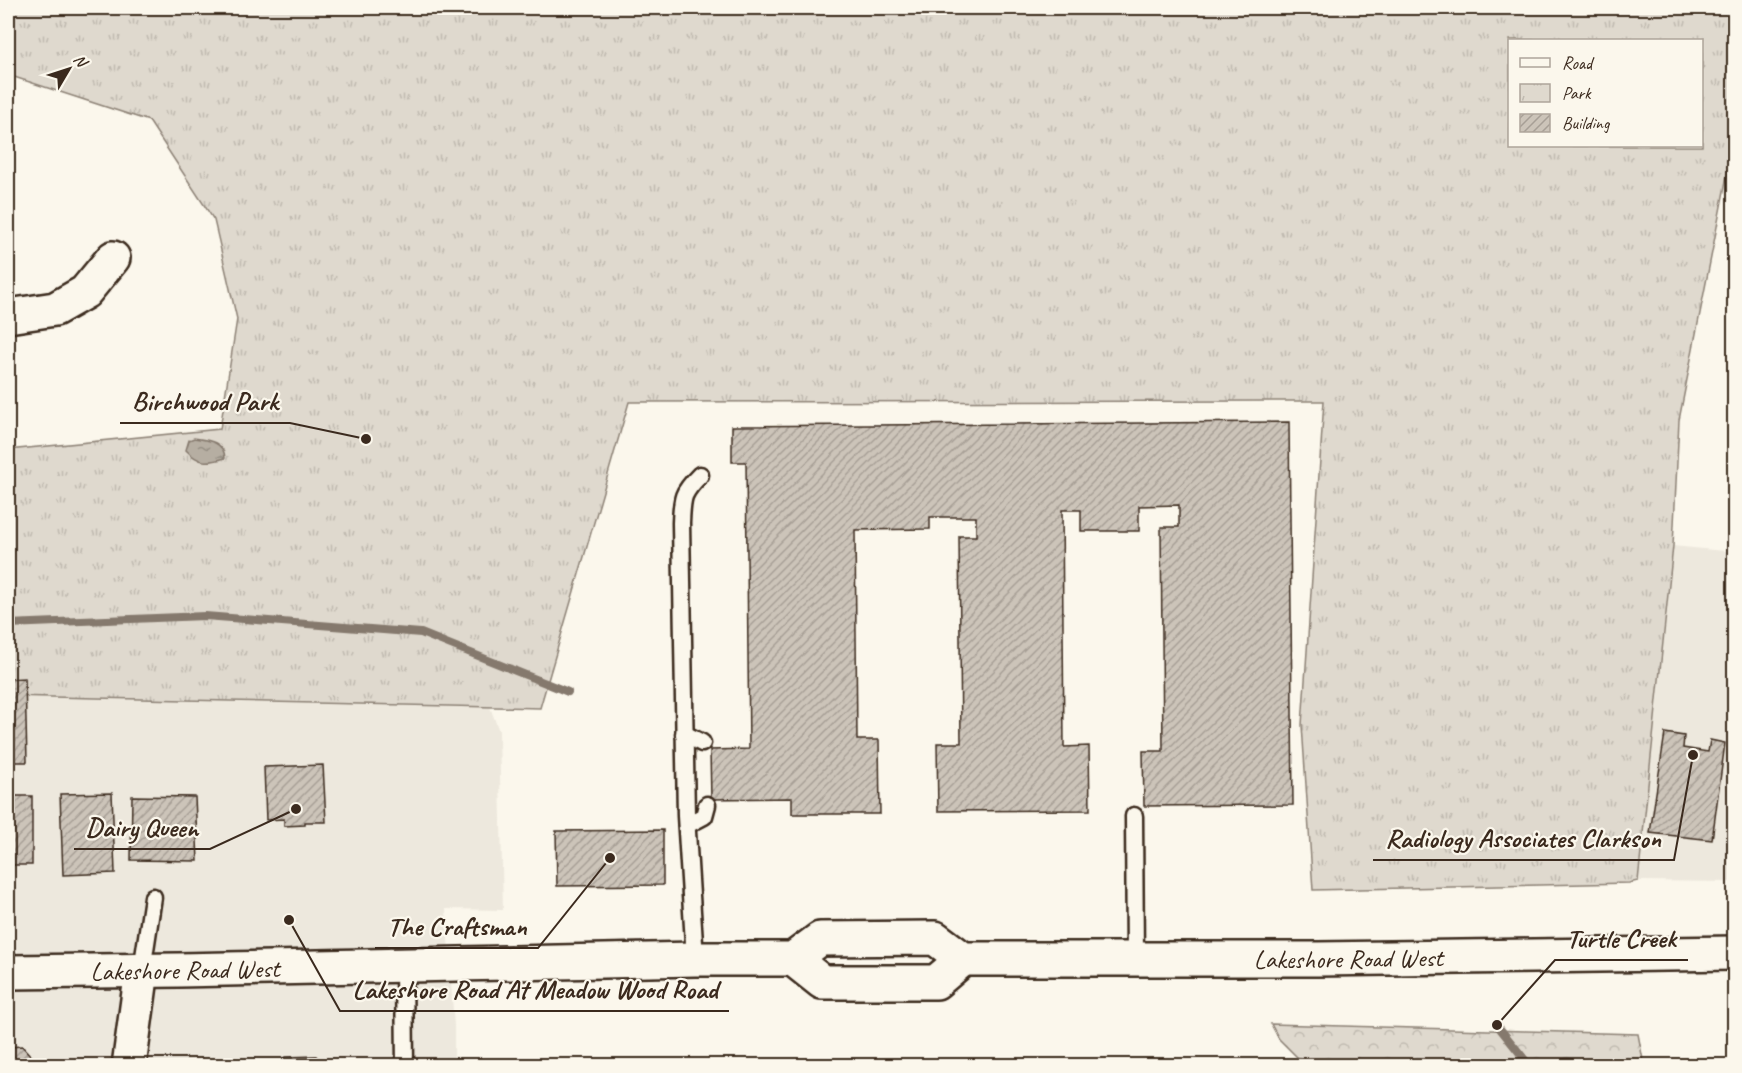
<svg xmlns="http://www.w3.org/2000/svg" width="1742" height="1073" viewBox="0 0 1742 1073" font-family="Caveat,sans-serif">
	<style>
		.built { fill: #ede8dd }
		.forest { fill: url(#forest-crowns); stroke: #8d8276; stroke-width: 1.5 }
		.park { fill: url(#park-tufts); stroke: #8d8276; stroke-width: 1.5; fill-rule: evenodd }
		.water { fill: url(#water-ripples); stroke: #85796d; stroke-width: 1.5 }
		.lines { fill: none; stroke-linecap: round; stroke-linejoin: round }
		.stream { stroke: #85796d; stroke-width: 8 }
		.building { fill: url(#building-hatch); stroke: #3b2a1e; stroke-width: 1.5 }
		.lane-casing { stroke: #3b2a1e; stroke-width: 21 }
		.street-casing { stroke: #3b2a1e; stroke-width: 38 }
		.primary-casing { stroke: #3b2a1e; stroke-width: 38 }
		.lane { stroke: #fbf7ec; stroke-width: 16 }
		.street { stroke: #fbf7ec; stroke-width: 33 }
		.primary { stroke: #fbf7ec; stroke-width: 33 }
		.labels { text-anchor: middle; dominant-baseline: central; stroke-width: 4.5; stroke-linejoin: round; paint-order: stroke }
		.street-label { font-size: 26px; fill: #3b2a1e; stroke: #fbf7ec }
		.leader { fill: none; stroke: #3b2a1e; stroke-width: 2 }
		.callout-dot { fill: #3b2a1e; stroke: #fbf7ec; stroke-width: 2 }
		.callout-label { font-size: 27px; text-anchor: middle; font-weight: bold; fill: #3b2a1e; stroke: #fbf7ec; stroke-width: 4.5; stroke-linejoin: round; paint-order: stroke }
	</style>
	<defs>
		<pattern id="forest-crowns" width="20" height="18" patternUnits="userSpaceOnUse" patternTransform="scale(1.5)"><rect width="20" height="18" fill="#dfd9ce"/><path d="M2 6a3 3 0 1 1 6 0M12 15a3 3 0 1 1 6 0" fill="none" stroke="#c0bab0"/></pattern>
		<pattern id="park-tufts" width="24" height="20" patternUnits="userSpaceOnUse" patternTransform="scale(1.5)"><rect width="24" height="20" fill="#dfd9ce"/><path d="M3 7l-1-3M5 7V3M7 7l1-3M15 17l-1-3M17 17v-4M19 17l1-3" fill="none" stroke="#c0bab0"/></pattern>
		<pattern id="water-ripples" width="26" height="14" patternUnits="userSpaceOnUse" patternTransform="scale(1.5)"><rect width="26" height="14" fill="#b6aea2"/><path d="M2 4q2-2 4 0t4 0M15 11q2-2 4 0t4 0" fill="none" stroke="#958e83"/></pattern>
		<pattern id="building-hatch" width="6" height="6" patternUnits="userSpaceOnUse" patternTransform="scale(1.5)"><rect width="6" height="6" fill="#ccc4b9"/><path d="M-1 1l2-2M0 6l6-6M5 7l2-2" fill="none" stroke="#a79f96"/></pattern>
	</defs>
	<rect width="100%" height="100%" fill="#fbf7ec"/>
	<filter id="ink" filterUnits="userSpaceOnUse"><feTurbulence type="fractalNoise" baseFrequency=".0167" numOctaves="2"/><feDisplacementMap in="SourceGraphic" scale="12" xChannelSelector="R" yChannelSelector="G"/><feConvolveMatrix kernelMatrix="1 2 1 2 8 2 1 2 1" color-interpolation-filters="sRGB"/></filter>
	<g filter="url(#ink)">
		<g class="built">
			<polygon points="1673,546 1734,552 1734,882 1638,881"/>
			<polygon points="20,689 490,707 499,731 503,910 446,909 454,1026 454,1065 8,1066 8,692"/>
		</g>
		<polygon class="forest" points="1271,1024 1638,1034 1644,1065 1305,1065 1279,1039"/>
		<path class="park" d="M8,8H1734V140L1679,420L1673,546L1638,881L1629,883L1313,890L1302,725L1324,401L629,402L540,708L8,696V450L220,429L237,319L214,220L149,121L8,75ZM1510,40H1702V146H1510Z"/>
		<path class="water" d="M194,438C207,440 224,441 225,458C208,463 199,464 186,450L189,440Z"/>
		<g class="lines">
			<g class="stream">
				<polyline points="8,624 205,616 421,633 568,692"/>
				<polyline points="1497,1025 1530,1066"/>
			</g>
		</g>
		<g class="building">
			<polygon points="1289,422 1293,805 1144,806 1143,751 1163,751 1161,527 1179,527 1179,505 1139,506 1139,531 1081,531 1081,510 1062,510 1064,747 1089,746 1090,810 938,811 937,743 961,743 959,536 976,536 976,517 930,517 930,529 855,530 857,740 879,740 880,814 792,814 792,798 711,799 710,750 749,749 746,462 732,462 732,426"/>
			<polygon points="25,678 27,762 8,762 8,679"/>
			<polygon points="1665,733 1684,736 1683,748 1708,752 1710,740 1725,743 1712,840 1650,833"/>
			<polygon points="323,765 326,822 305,822 305,825 284,826 284,819 266,820 264,767"/>
			<polygon points="112,793 115,873 63,875 60,794"/>
			<rect x="8" y="796" width="24" height="69"/>
			<polygon points="132,796 195,797 198,861 131,860"/>
			<polygon points="663,830 663,885 557,886 556,831"/>
			<polygon points="22,1046 40,1066 8,1066 8,1047"/>
			<polygon points="316,1056 326,1066 277,1066 285,1057"/>
		</g>
		<g class="lines">
			<defs>
				<g id="lane">
					<polyline points="684,734 702,743"/>
					<polyline points="1134,816 1135,959"/>
					<polyline points="687,825 704,816 707,805"/>
					<path d="M695,959L686,816L681,523C682,497 682,493 700,475"/>
					<polyline points="404,966 405,1066"/>
					<polyline points="142,970 153,897"/>
				</g>
				<g id="street">
					<polyline points="8,316 55,309 85,292 113,258"/>
					<polyline points="129,1066 142,970"/>
				</g>
				<g id="primary">
					<polyline points="793,959 822,982 936,982 963,959"/>
					<path id="s1" d="M8,972L179,970L695,959H793L820,939L935,938L963,959H1318L1734,953"/>
				</g>
			</defs>
			<use href="#lane" class="lane-casing"/>
			<use href="#street" class="street-casing"/>
			<use href="#primary" class="primary-casing"/>
			<use href="#lane" class="lane"/>
			<use href="#street" class="street"/>
			<use href="#primary" class="primary"/>
		</g>
	</g>
	<g class="labels">
		<g class="street-label">
			<text stroke="none"><textPath href="#s1" startOffset="1354">Lakeshore Road West</textPath></text>
			<text stroke="none"><textPath href="#s1" startOffset="177">Lakeshore Road West</textPath></text>
		</g>
	</g>
	<path class="leader" d="M366 439L290 423H120M296 809L210 849H74M1693 755L1674 860H1373M610 858L538 948H375M1497 1025L1555 960H1688M289 920L340 1011H729"/>
	<g class="callout-dot">
		<circle cx="366" cy="439" r="6"/>
		<circle cx="296" cy="809" r="6"/>
		<circle cx="1693" cy="755" r="6"/>
		<circle cx="610" cy="858" r="6"/>
		<circle cx="1497" cy="1025" r="6"/>
		<circle cx="289" cy="920" r="6"/>
	</g>
	<g class="callout-label">
		<text x="205" y="410">Birchwood Park</text>
		<text x="142" y="836">Dairy Queen</text>
		<text x="1523" y="847">Radiology Associates Clarkson</text>
		<text x="457" y="935">The Craftsman</text>
		<text x="1621" y="947">Turtle Creek</text>
		<text x="535" y="998">Lakeshore Road At Meadow Wood Road</text>
	</g>
	<rect width="1742" height="1073" fill="none" stroke="#fbf7ec" stroke-width="30"/>
	<rect x="15" y="15" width="1712" height="1043" fill="none" stroke="#3b2a1e" stroke-width="2" filter="url(#ink)"/>
	<rect x="1508" y="39" width="195" height="108" fill="#fbf7ec" stroke="#aea59a" stroke-width="1.5"/>
	<rect x="1520" y="58" width="30" height="9" fill="#fbf7ec" stroke="#aea59a" stroke-width="1.5"/>
	<text x="1562" y="69" font-size="18" fill="#3b2a1e">Road</text>
	<rect x="1520" y="84" width="30" height="18" fill="url(#park-tufts)" stroke="#aea59a" stroke-width="1.5"/>
	<text x="1562" y="99" font-size="18" fill="#3b2a1e">Park</text>
	<rect x="1520" y="114" width="30" height="18" fill="url(#building-hatch)" stroke="#aea59a" stroke-width="1.5"/>
	<text x="1562" y="129" font-size="18" fill="#3b2a1e">Building</text>
	<g transform="translate(69 69) rotate(51)" stroke="#fbf7ec" stroke-width="4.5" paint-order="stroke">
	<path d="M0-4.5L10 22L0 15L-10 22Z" fill="#3b2a1e"/>
	<text y="-9" font-size="16" font-weight="bold" text-anchor="middle" fill="#3b2a1e">N</text>
	</g>
</svg>
